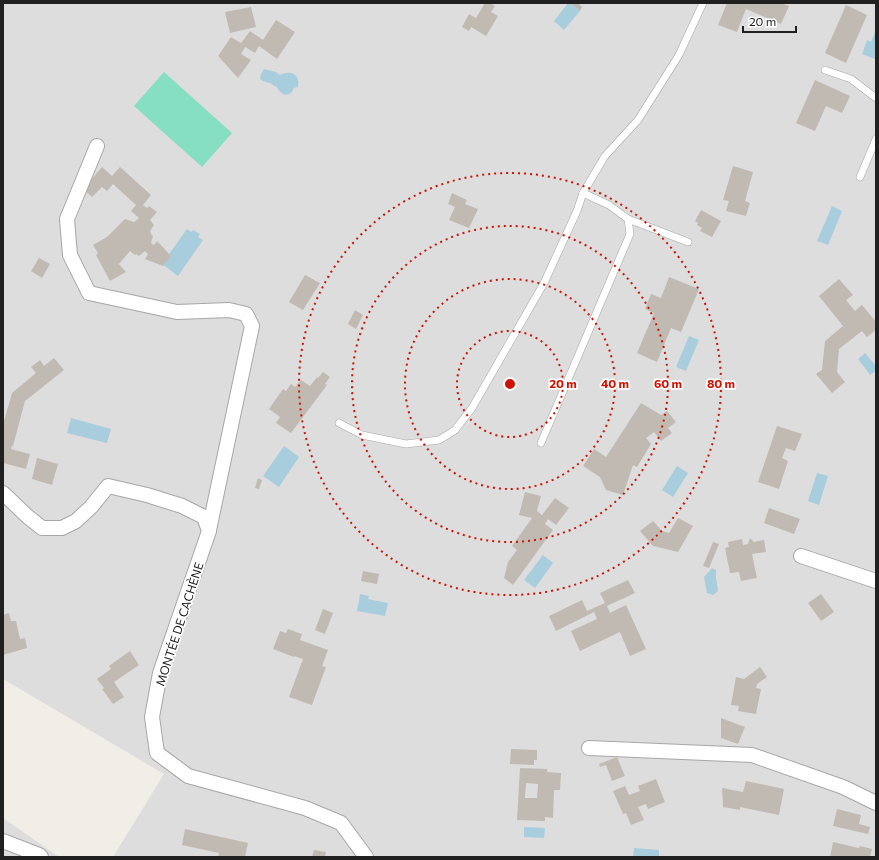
<svg xmlns="http://www.w3.org/2000/svg" width="879" height="860" viewBox="0 0 879 860" font-family="Commissioner,sans-serif">
	<style>
		.residential { fill: #dedddd }
		.pitch { fill: #86dec3 }
		.water { fill: #a8cddd }
		.building { fill: #c1bab3; fill-rule: evenodd }
		.lines { fill: none; stroke-linecap: round; stroke-linejoin: round }
		.lane-casing { stroke: #a7a7a7; stroke-width: 8 }
		.street-casing { stroke: #a7a7a7; stroke-width: 16 }
		.lane { stroke: #fff; stroke-width: 7 }
		.street { stroke: #fff; stroke-width: 14 }
		.ring { fill: none; stroke: #ce1202; stroke-width: 2; stroke-dasharray: 2 4 }
		.labels { text-anchor: middle; dominant-baseline: central; stroke-width: 3.5; stroke-linejoin: round; paint-order: stroke }
		.street-label { font-size: 12px; fill: #202020; stroke: #fff }
		.centre { fill: #ce1202; stroke: #fff; stroke-width: 2 }
		.ring-label { font-size: 12px; text-anchor: middle; font-weight: bold; fill: #ce1202; stroke: #fff; stroke-width: 3.5; stroke-linejoin: round; paint-order: stroke }
	</style>
	<rect width="100%" height="100%" fill="#f1eee7"/>
	<g class="residential">
		<polygon points="3,3 876,3 876,857 113,857 164,774 3,679"/>
		<polygon points="3,818 59,857 3,857"/>
	</g>
	<polygon class="pitch" points="164,72 232,133 202,167 134,106"/>
	<g class="water">
		<polygon points="568,3 570,3 580,11 564,30 554,21"/>
		<polygon points="876,30 876,57 875,59 862,54 867,40 871,42"/>
		<path d="M264,69L276,72L280,75C291,69 301,75 298,87L294,88C290,98 281,96 277,87C274,86 273,85 270,83C266,82 264,82 260,79L261,74Z"/>
		<polygon points="832,206 842,211 828,245 817,241"/>
		<polygon points="187,229 191,232 193,230 200,234 198,237 203,240 178,276 162,264"/>
		<polygon points="689,336 699,340 686,371 676,367"/>
		<polygon points="865,353 876,366 876,371 870,375 858,359"/>
		<polygon points="71,418 111,429 107,443 67,433"/>
		<polygon points="284,446 299,457 279,487 263,476"/>
		<polygon points="677,466 688,473 673,497 662,490"/>
		<polygon points="817,473 828,476 819,505 808,501"/>
		<polygon points="543,555 553,563 535,588 524,580"/>
		<polygon points="712,568 716,570 716,578 718,591 713,595 707,593 704,577"/>
		<polygon points="360,594 369,596 368,599 388,603 385,616 357,611"/>
		<polygon points="524,827 545,828 544,838 524,837"/>
		<polygon points="634,848 659,850 659,857 633,857"/>
	</g>
	<g class="building">
		<polygon points="485,3 490,3 495,6 491,12 498,16 486,36 471,27 469,31 462,27 469,14 476,18"/>
		<polygon points="570,3 578,3 582,7 580,11"/>
		<polygon points="727,3 781,3 789,6 781,24 746,9 737,32 718,25"/>
		<polygon points="846,5 867,15 846,63 825,53"/>
		<polygon points="251,7 256,27 230,33 225,12"/>
		<polygon points="276,20 295,32 277,59 259,46 255,53 245,47 241,54 251,60 238,78 218,56 231,37 241,43 250,31 263,40"/>
		<polygon points="815,80 850,96 842,113 826,106 815,131 796,123"/>
		<polygon points="733,166 753,172 745,201 750,203 746,216 726,211 729,201 723,200"/>
		<polygon points="102,167 112,176 120,167 151,195 143,205 147,208 149,206 157,212 150,220 154,225 150,231 151,233 151,234 153,236 151,243 154,245 157,241 171,256 163,266 145,259 148,254 145,251 139,256 136,254 135,255 130,251 119,264 126,272 110,281 96,255 98,253 93,245 107,237 125,219 134,222 139,218 131,211 136,205 113,184 107,191 102,187 92,197 83,189"/>
		<polygon points="452,193 467,200 465,204 478,209 469,228 449,220 455,207 448,204"/>
		<polygon points="701,210 721,221 712,237 700,231 702,228 697,225 698,223 695,221"/>
		<polygon points="39,258 50,264 42,278 31,271"/>
		<polygon points="305,275 320,283 303,310 289,302"/>
		<polygon points="669,277 699,289 681,332 671,328 657,362 637,353 654,313 645,309 651,294 661,298"/>
		<polygon points="839,279 853,295 846,300 855,311 862,305 876,322 876,330 867,337 862,331 839,349 837,372 845,382 832,393 816,374 822,370 825,341 843,326 819,296"/>
		<polygon points="355,310 363,315 356,329 348,324"/>
		<polygon points="54,358 64,370 25,401 13,446 12,445 11,449 30,454 26,469 3,463 3,425 12,393 36,373 31,367 40,360 44,366"/>
		<polygon points="323,372 330,377 325,384 327,385 291,433 276,423 280,417 269,409 283,389 286,391 291,384 295,387 301,380 310,386 317,377 318,378"/>
		<polygon points="641,403 661,415 667,411 676,422 668,428 672,433 661,441 654,432 646,438 651,444 637,467 633,465 623,495 606,490 600,477 583,466 594,449 606,457"/>
		<polygon points="777,426 802,434 795,451 786,448 782,458 788,461 779,489 758,482"/>
		<polygon points="37,458 58,464 52,485 32,479"/>
		<polygon points="258,478 262,480 259,489 255,488"/>
		<polygon points="525,492 541,496 537,511 542,515 555,498 569,508 556,525 548,519 545,524 553,530 513,585 504,578 508,562 517,550 512,546 532,518 519,515"/>
		<polygon points="769,508 800,519 794,534 764,523"/>
		<polygon points="678,518 693,526 678,552 653,546 640,531 653,521 662,531 669,533"/>
		<polygon points="750,538 754,542 764,540 766,552 752,554 757,578 741,581 739,572 730,573 725,548 729,547 728,542 742,539 743,545 748,544"/>
		<polygon points="713,542 719,544 709,568 703,566"/>
		<polygon points="363,571 379,574 377,584 361,581"/>
		<polygon points="628,580 635,593 607,606 610,613 626,605 646,649 630,656 620,632 580,651 571,631 597,619 594,612 556,631 549,616 582,600 587,611 605,603 600,593"/>
		<polygon points="821,594 834,612 821,621 808,603"/>
		<polygon points="323,609 333,613 325,634 315,630"/>
		<polygon points="9,613 11,621 16,621 20,639 25,638 27,648 3,655 3,615"/>
		<polygon points="288,629 302,634 300,640 328,650 322,666 326,667 312,705 289,697 303,659 294,656 294,657 273,649 280,631 286,633"/>
		<polygon points="130,651 139,665 114,682 124,697 113,704 102,689 104,688 97,679 111,669 109,666"/>
		<polygon points="760,667 767,677 757,684 756,688 761,689 756,714 738,711 739,706 731,705 736,677 744,679"/>
		<polygon points="721,718 745,727 738,744 721,738"/>
		<polygon points="511,749 537,750 537,760 534,760 534,765 510,764"/>
		<polygon points="617,757 625,776 612,781 606,765 600,767 599,764"/>
		<path d="M520,768L547,769V772L561,773L560,790H554L553,818L545,817V821L517,820ZM526,783L538,784L537,798H525Z"/>
		<polygon points="656,779 665,802 648,809 646,804 638,807 644,820 631,825 626,813 623,814 613,791 625,786 629,795 640,791 638,786"/>
		<polygon points="746,781 784,789 779,815 740,807 740,810 723,807 722,788 743,792"/>
		<polygon points="837,809 861,815 859,824 870,827 868,834 833,826"/>
		<polygon points="185,829 248,843 245,857 218,857 219,853 182,845"/>
		<polygon points="833,842 859,848 860,846 872,849 870,857 830,857"/>
		<polygon points="314,850 326,852 325,857 312,857"/>
	</g>
	<g class="lines">
		<defs>
			<g id="lane">
				<polyline points="825,70 851,79 876,98"/>
				<polyline points="860,177 876,139"/>
				<polyline points="628,219 688,242"/>
				<polyline points="339,423 362,435 406,444 439,440 455,430 472,408 544,283 577,211 583,193"/>
				<polyline points="541,443 630,234 628,219 609,205 583,193 605,156 638,120 679,55 703,3"/>
			</g>
			<g id="street">
				<polyline points="97,146 67,219 70,255 89,293 177,312 229,310 246,314 252,326 209,530"/>
				<polyline points="3,493 27,516 42,528 62,528 76,521 91,507 108,486 147,495 182,506 204,517 209,531 160,673 152,717 157,753 188,776 305,808 341,823 366,857"/>
				<polyline points="801,556 876,581"/>
				<polyline points="589,748 752,755 843,787 876,803"/>
				<polyline points="3,841 39,855 41,857"/>
			</g>
		</defs>
		<use href="#lane" class="lane-casing"/>
		<use href="#street" class="street-casing"/>
		<use href="#lane" class="lane"/>
		<use href="#street" class="street"/>
	</g>
	<g class="ring">
		<circle cx="510" cy="384" r="53"/>
		<circle cx="510" cy="384" r="105"/>
		<circle cx="510" cy="384" r="158"/>
		<circle cx="510" cy="384" r="211"/>
	</g>
	<g class="labels">
		<g class="street-label">
			<text transform="translate(179 624) rotate(-72)">MONTÉE DE CACHÈNE</text>
		</g>
	</g>
	<circle cx="510" cy="384" r="6" class="centre"/>
	<g class="ring-label">
		<text x="563" y="388">20 m</text>
		<text x="615" y="388">40 m</text>
		<text x="668" y="388">60 m</text>
		<text x="721" y="388">80 m</text>
	</g>
	<rect width="879" height="860" fill="none" stroke="#202020" stroke-width="8"/>
	<path d="M743 26v6h53v-6" fill="none" stroke="#202020" stroke-width="2"/>
	<text x="749" y="26" font-size="12" fill="#202020" stroke="#ffffff" stroke-width="3" paint-order="stroke">20 m</text>
</svg>
